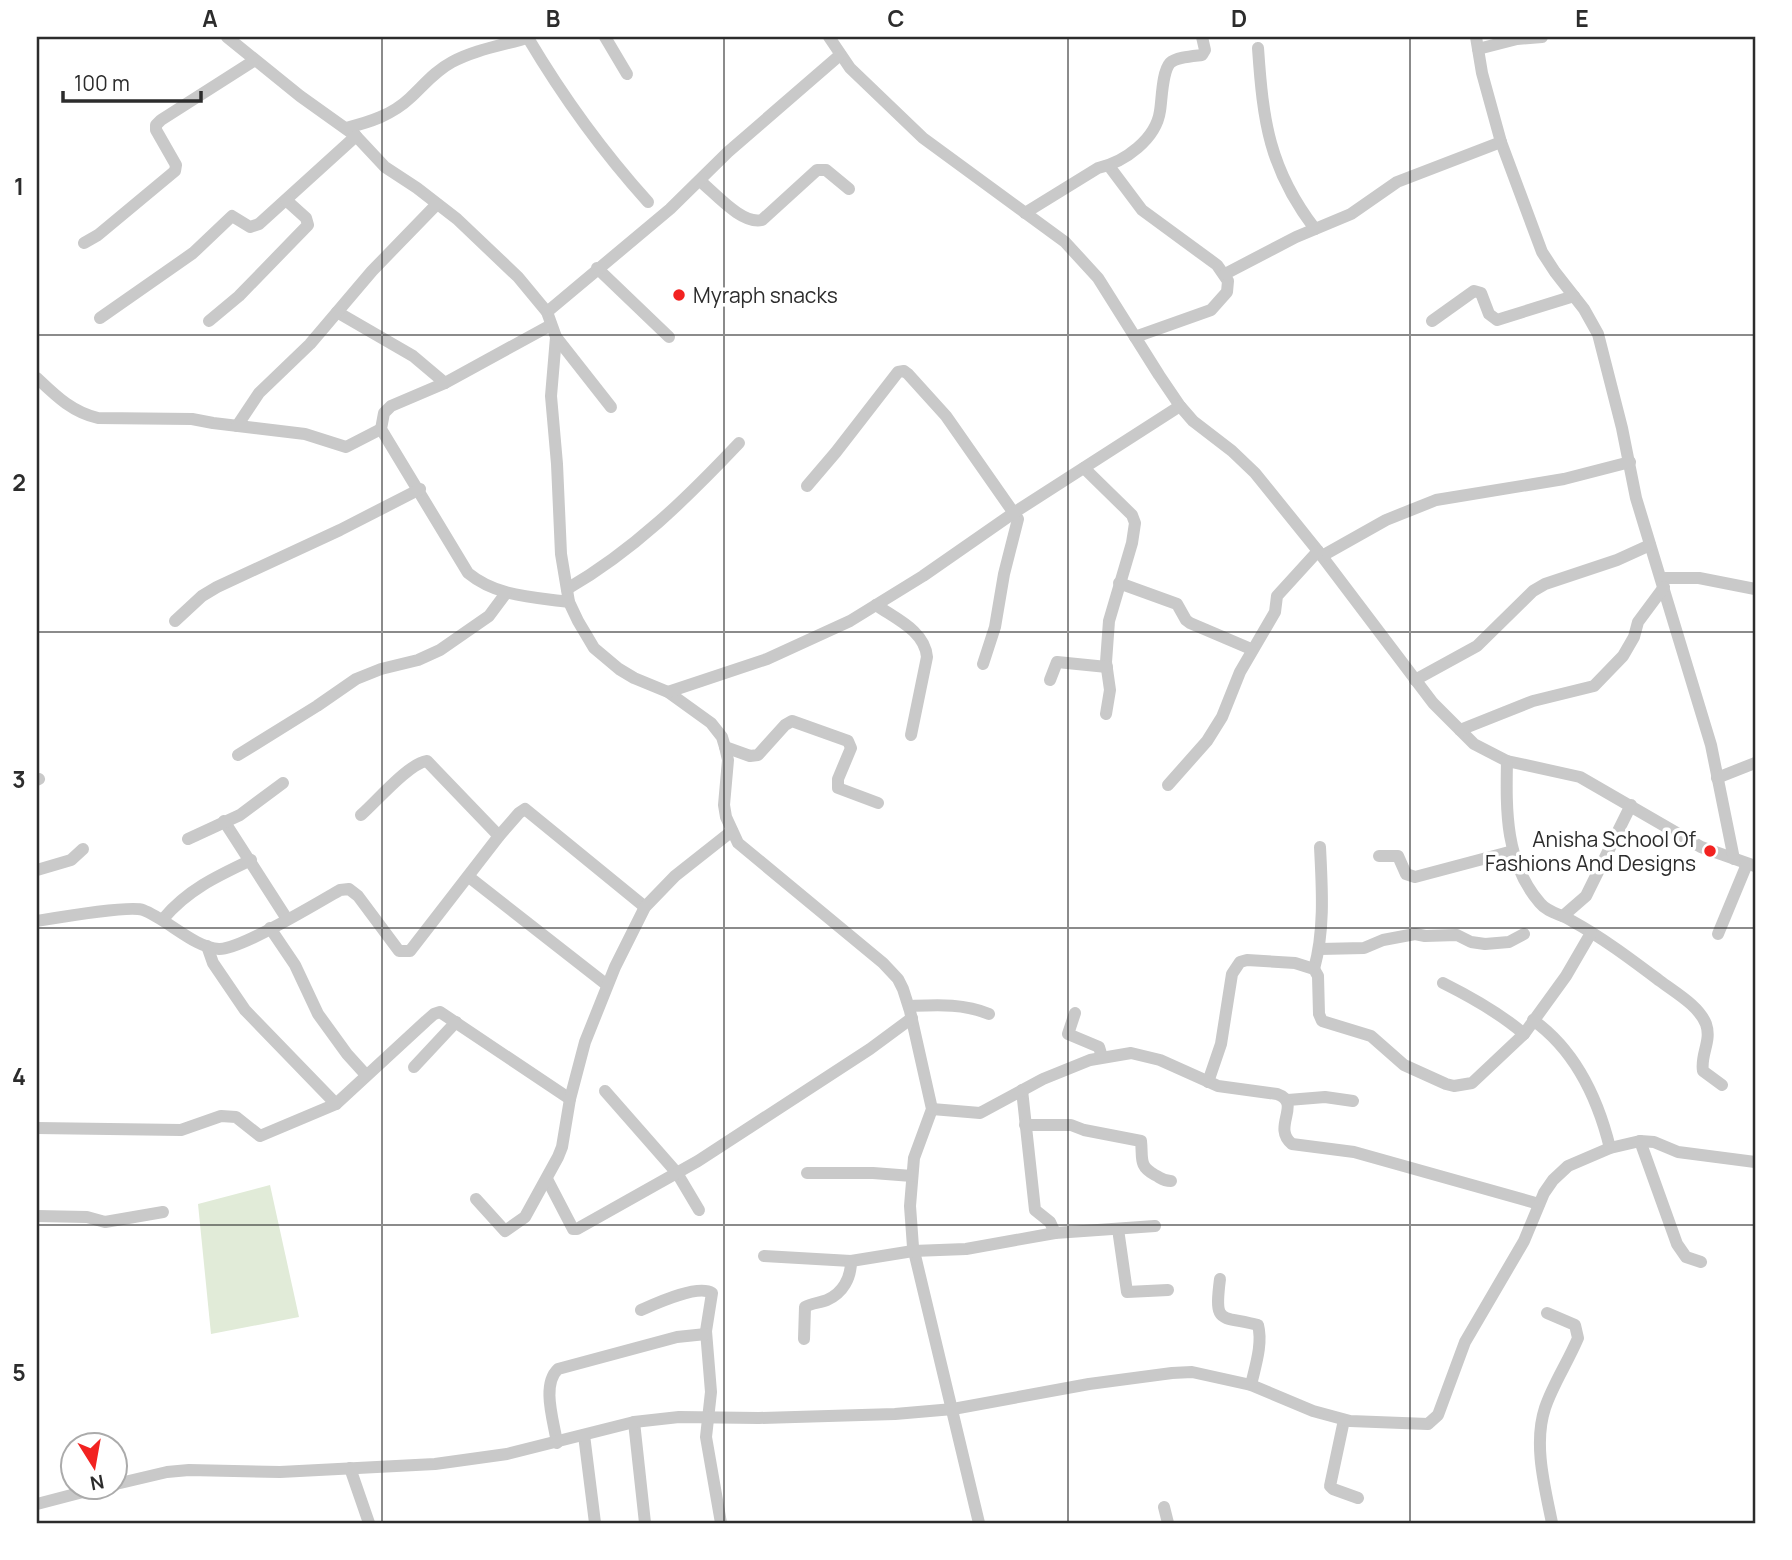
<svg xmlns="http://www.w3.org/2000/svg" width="1792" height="1560" viewBox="0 0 1792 1560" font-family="Manrope,sans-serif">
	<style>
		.green { fill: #e1ebd8 }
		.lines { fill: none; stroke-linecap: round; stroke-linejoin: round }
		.minor { stroke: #c9c9c9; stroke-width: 12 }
		.grid { fill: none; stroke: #2c2c2c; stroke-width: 2; stroke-opacity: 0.55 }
		.poi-dot { fill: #f22220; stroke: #fff; stroke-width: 2.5 }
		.labels { text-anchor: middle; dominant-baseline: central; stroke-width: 7; stroke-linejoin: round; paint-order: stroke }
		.poi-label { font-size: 21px; fill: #2c2c2c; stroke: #fff; text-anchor: start }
		.neatline { fill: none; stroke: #2c2c2c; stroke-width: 2.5 }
		.grid-label { font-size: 23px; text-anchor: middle; font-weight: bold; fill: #2c2c2c }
	</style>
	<rect width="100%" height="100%" fill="#fff"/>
	<polygon class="green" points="270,1185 299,1317 211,1334 198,1204"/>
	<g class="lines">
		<g class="minor">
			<polyline points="227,37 300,96 356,136 385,167 417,188 457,219 518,277 547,312 556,337 551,396 557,464 561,554 569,602 578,621 594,648 619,669 634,678 668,692 711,723 722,737 725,747 728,760 724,805 726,817 738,843 883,963 898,979 903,989 910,1011 932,1109 914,1158 910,1206 913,1247 979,1523"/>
			<polyline points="605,37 627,74"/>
			<polyline points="829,37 850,68 923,138 1065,242 1098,278 1159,375 1180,406 1193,421 1232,451 1255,473 1318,551 1433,703 1474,744 1507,761 1580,777 1701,847 1755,866"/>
			<polyline points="1476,37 1482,73 1501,142 1542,252 1555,272 1584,309 1598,334 1622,428 1636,498 1711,745 1734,859"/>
			<path d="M528,38C563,97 602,151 648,202"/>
			<path d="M1258,48C1263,121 1269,169 1315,229"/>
			<polyline points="1478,49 1517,39 1542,37"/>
			<path d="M346,128C370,122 392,115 410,98C424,85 435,71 452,62C476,49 505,45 530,37"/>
			<polyline points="1109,166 1142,210 1217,265 1228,281 1227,292 1211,310 1135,337"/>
			<path d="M700,181C715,193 742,225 762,220L817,170H826L849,189"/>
			<path d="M1025,213L1098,168C1125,162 1156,139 1160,111C1162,99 1162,72 1170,63C1176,57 1194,56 1202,55L1205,50L1202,37"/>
			<polyline points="84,243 98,235 175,171 176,165 156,130 156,125 161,120 255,60"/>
			<polyline points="597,268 669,337"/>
			<polyline points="1225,274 1296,237 1351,214 1397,182 1501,142"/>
			<polyline points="337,312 413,356 445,383"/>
			<polyline points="547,312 670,209 728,152 840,55"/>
			<polyline points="100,318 193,253 232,216 250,227 259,224 356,136"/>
			<polyline points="209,321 239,296 308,225 306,218 286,200"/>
			<polyline points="1432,321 1474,291 1481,293 1489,314 1497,320 1574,296"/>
			<path d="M551,325L445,383L391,406L384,413L381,429L468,573C497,597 534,597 569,602"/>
			<polyline points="556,337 611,407"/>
			<path d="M37,378C56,396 72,412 98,418L192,419L213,423L305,434L346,447L381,429"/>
			<polyline points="237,426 259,393 310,344 372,271 437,204"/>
			<polyline points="1084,468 1132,515 1135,523 1132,543 1109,621 1106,662 1110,690 1106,714"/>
			<polyline points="807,486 836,452 898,372 904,371 908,374 946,416 1018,519 1004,574 995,627 983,664"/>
			<polyline points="1322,556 1386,520 1436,500 1564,479 1630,462"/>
			<polyline points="1661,578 1699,578 1755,589"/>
			<polyline points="1119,583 1177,604 1186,620 1190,623 1251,649"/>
			<path d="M567,589C633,551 687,498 739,443"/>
			<path d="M876,605C896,619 925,631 927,657L911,735"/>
			<polyline points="175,621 202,596 217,587 340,530 420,489"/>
			<polyline points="1050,680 1057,662 1107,667"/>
			<polyline points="1415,680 1477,646 1533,591 1545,584 1617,560 1650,545"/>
			<polyline points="668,692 767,659 850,621 923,576 1015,512 1180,406"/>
			<polyline points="1460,730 1533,701 1594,686 1623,656 1634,637 1638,622 1664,587"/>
			<polyline points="725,747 750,756 758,755 785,725 792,721 848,741 851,748 838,779 838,788 878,803"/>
			<polyline points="238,755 317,706 356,679 381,669 418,660 440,650 489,616 506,593"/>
			<path d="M1507,761C1506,810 1505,863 1540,903C1548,913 1561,914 1572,921C1603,938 1632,960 1660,981C1676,993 1699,1006 1706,1024C1712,1041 1700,1055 1703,1071L1722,1085"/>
			<polyline points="1717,778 1755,763"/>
			<polyline points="37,780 39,779"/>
			<polyline points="1168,785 1207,741 1222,717 1240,672 1275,612 1277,596 1318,551"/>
			<path d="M361,815C376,802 409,763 427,761L499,836"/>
			<polyline points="224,821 287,919"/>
			<polyline points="188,839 240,815 283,783"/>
			<polyline points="1379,856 1398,856 1406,874 1415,877 1513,851"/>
			<polyline points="37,870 71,860 83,849"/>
			<polyline points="469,877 607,985"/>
			<polyline points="1563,916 1586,896 1631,805"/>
			<path d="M163,919C187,890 217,876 251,860"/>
			<path d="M37,921C55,918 130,905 143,910C167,919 195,948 219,949C240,950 319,902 340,890L349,889L358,896L399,951H410L499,836L519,813L525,809L645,907"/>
			<polyline points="270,928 295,965 318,1014 347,1054 366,1075"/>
			<polyline points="1718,934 1747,864"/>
			<polyline points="207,946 213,963 245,1010 336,1104"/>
			<polyline points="1320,949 1364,948 1383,940 1415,934 1425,936 1457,935 1471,942 1485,944 1509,942 1524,934"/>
			<path d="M1314,969C1325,930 1322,887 1320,847"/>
			<path d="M1443,983C1471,997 1500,1013 1524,1034"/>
			<path d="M909,1006C936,1005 963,1003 989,1014"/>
			<polyline points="1075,1013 1068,1034 1099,1047 1102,1057"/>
			<path d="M1533,1020C1575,1050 1598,1099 1610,1148"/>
			<polyline points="414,1067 456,1022"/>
			<polyline points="1208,1082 1221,1044 1232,974 1240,962 1247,960 1295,963 1314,969 1318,976 1319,1014 1322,1021 1371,1036 1404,1065 1446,1084 1454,1086 1472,1083 1524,1034 1566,976 1591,933"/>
			<polyline points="1022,1090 1035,1210 1050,1222 1055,1233"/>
			<polyline points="605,1091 677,1173 699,1210"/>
			<polyline points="1288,1100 1325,1097 1353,1101"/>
			<path d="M932,1109L980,1113L1043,1079L1090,1060L1131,1053L1160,1060L1218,1086L1277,1094C1303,1103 1271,1127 1292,1144L1354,1152L1539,1204"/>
			<path d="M1025,1125H1071L1084,1130L1141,1141C1143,1158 1138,1166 1155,1175C1161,1178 1163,1181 1171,1181"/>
			<polyline points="37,1128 181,1130 221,1116 236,1117 260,1136 336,1104 426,1021 434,1014 440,1012 570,1099"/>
			<polyline points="1640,1141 1677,1244 1686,1257 1701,1262"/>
			<polyline points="807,1173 873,1173 912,1176"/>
			<polyline points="547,1179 573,1229 577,1229 698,1161 870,1049 912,1018"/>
			<polyline points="476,1199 505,1231 525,1217 558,1157 562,1147 570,1099 585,1042 615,967 645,907 675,876 732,831"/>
			<polyline points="37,1216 87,1217 105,1222 163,1212"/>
			<polyline points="1118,1229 1127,1292 1168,1290"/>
			<polyline points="764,1256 851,1261 913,1251 966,1249 1055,1233 1155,1226"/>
			<path d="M1220,1279C1214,1326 1220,1315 1258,1325C1263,1344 1255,1367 1251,1385"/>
			<path d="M641,1310C657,1303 698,1284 712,1293L706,1331L711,1392L706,1437L721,1523"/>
			<path d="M1547,1313L1575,1325L1578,1338C1568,1362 1553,1384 1545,1408C1533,1444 1545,1488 1552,1523"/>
			<path d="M804,1339L805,1307C811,1303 820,1303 827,1300C843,1293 851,1278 851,1261"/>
			<polyline points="1344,1420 1330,1486 1333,1489 1358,1498"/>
			<polyline points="634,1422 645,1523"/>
			<polyline points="584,1435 595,1523"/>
			<path d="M557,1443C554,1422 541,1385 558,1369L677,1337L706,1334"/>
			<polyline points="350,1468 369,1523"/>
			<polyline points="116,1484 167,1472 189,1470 280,1472 435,1464 507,1454 634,1422 679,1417 759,1418 895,1414 953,1409 1089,1384 1172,1373 1192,1372 1251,1385 1313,1411 1350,1421 1428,1424 1438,1415 1465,1342 1524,1241 1544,1193 1553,1180 1568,1166 1610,1148 1640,1141 1654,1142 1678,1152 1755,1162"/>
			<polyline points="37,1504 106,1486"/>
			<polyline points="1164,1507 1168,1523"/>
		</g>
	</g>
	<path class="grid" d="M382,37V1523M724,37V1523M1068,37V1523M1410,37V1523M37,335H1755M37,632H1755M37,928H1755M37,1225H1755"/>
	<g class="poi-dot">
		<circle cx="679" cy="295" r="7"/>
		<circle cx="1710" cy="851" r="7"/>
	</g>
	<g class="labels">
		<g class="poi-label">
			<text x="693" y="295">Myraph snacks</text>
			<text x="1696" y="839" text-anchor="end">Anisha School Of<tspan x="1696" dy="24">Fashions And Designs</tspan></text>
		</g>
	</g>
	<rect width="1792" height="1560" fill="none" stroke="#ffffff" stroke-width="77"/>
	<g transform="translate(94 1466) rotate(169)"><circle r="33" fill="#ffffff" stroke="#ababab" stroke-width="2"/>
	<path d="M0-5L12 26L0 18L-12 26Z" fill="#f22220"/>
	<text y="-10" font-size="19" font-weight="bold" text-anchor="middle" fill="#2c2c2c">N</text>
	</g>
	<path d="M63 91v10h138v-10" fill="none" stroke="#2c2c2c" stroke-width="3.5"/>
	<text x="74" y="91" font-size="21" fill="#2c2c2c" stroke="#ffffff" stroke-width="5" paint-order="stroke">100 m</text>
	<rect x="38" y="38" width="1716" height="1484" class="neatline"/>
	<g class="grid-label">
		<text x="210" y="27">A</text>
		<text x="553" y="27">B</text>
		<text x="896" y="27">C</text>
		<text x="1239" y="27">D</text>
		<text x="1582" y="27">E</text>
		<text x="19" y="195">1</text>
		<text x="19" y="491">2</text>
		<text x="19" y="788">3</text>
		<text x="19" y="1085">4</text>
		<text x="19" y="1381">5</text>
	</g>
</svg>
